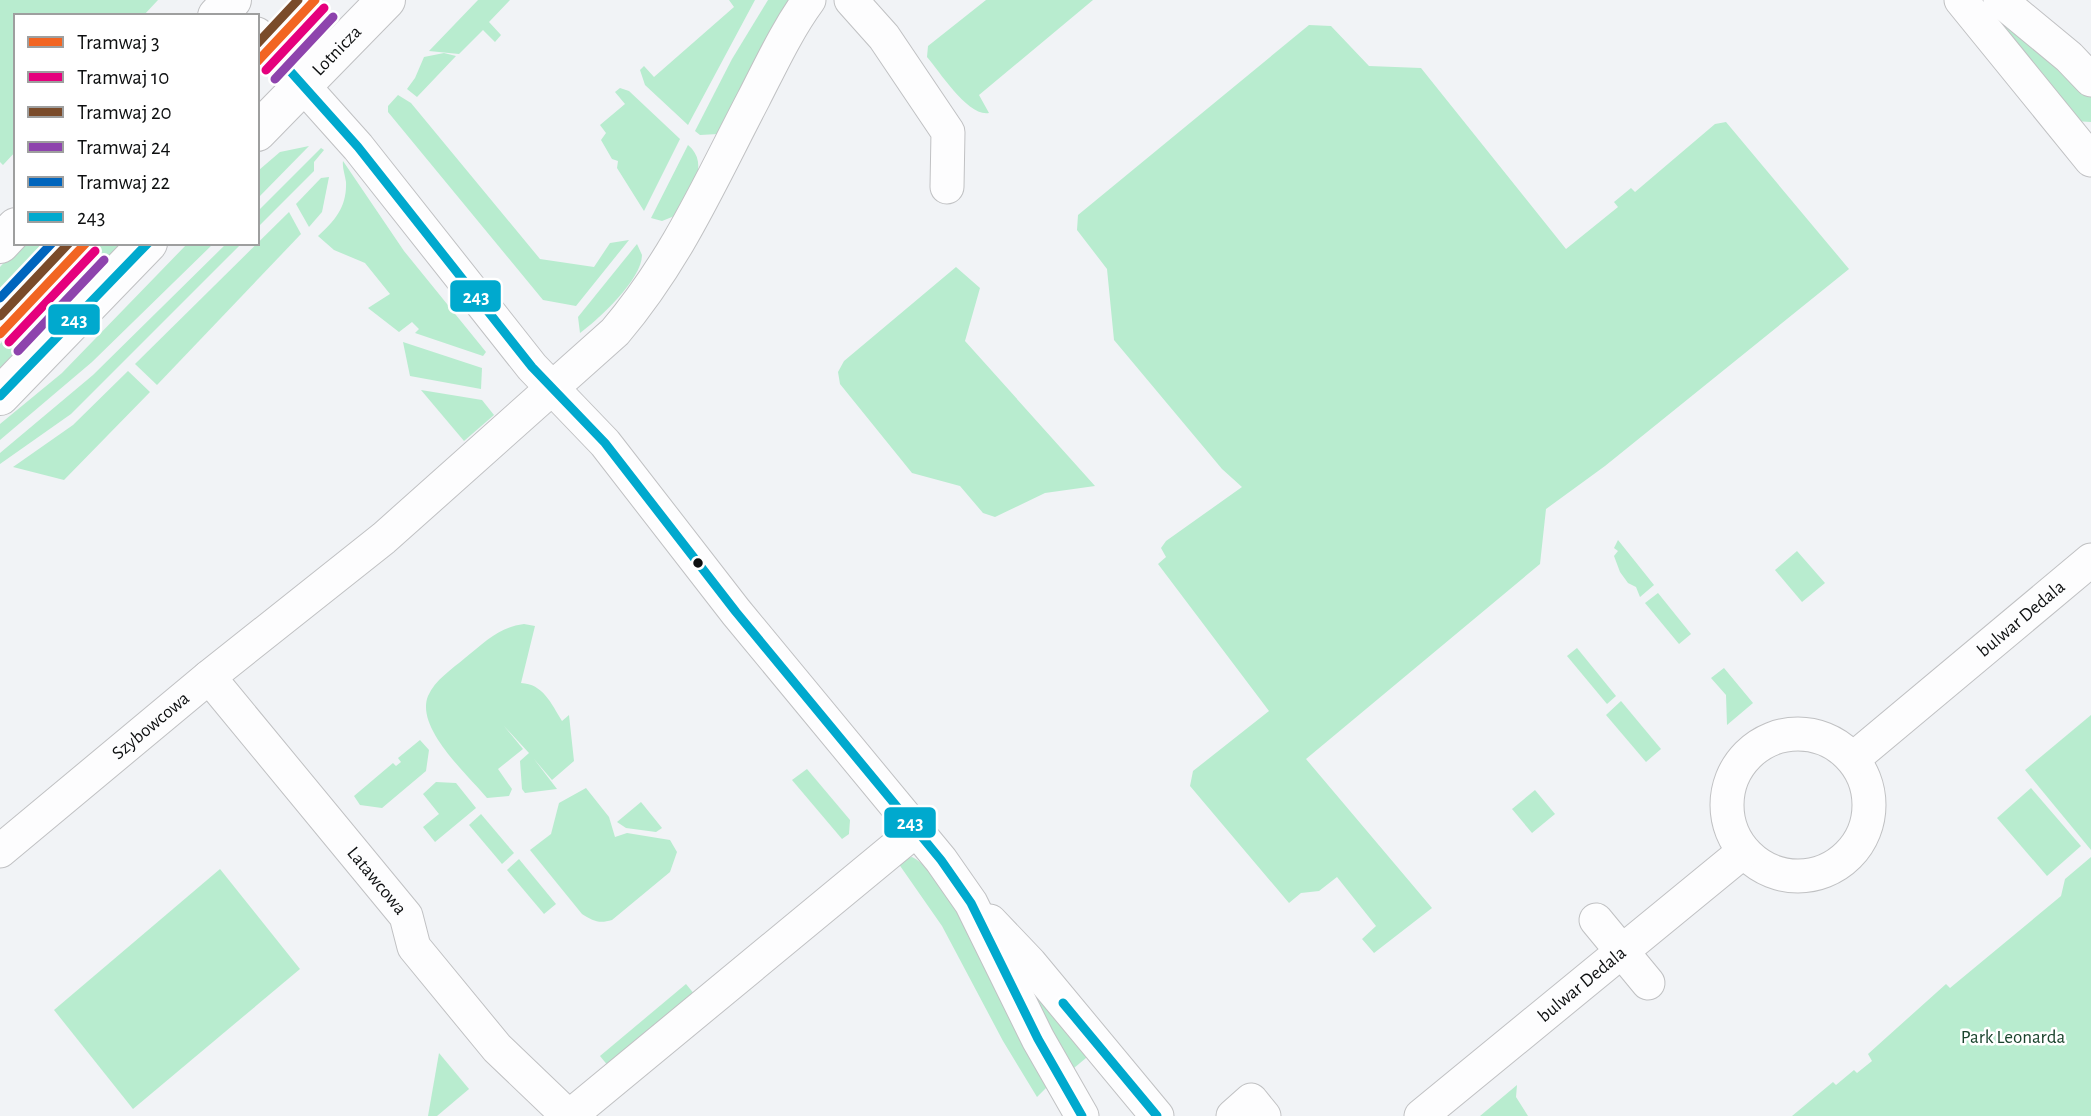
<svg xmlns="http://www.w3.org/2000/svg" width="2091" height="1116" viewBox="0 0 2091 1116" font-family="'Alegreya Sans',sans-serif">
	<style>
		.green { fill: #b8eccf }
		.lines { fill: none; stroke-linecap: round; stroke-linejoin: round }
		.minor-casing { stroke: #c0c1c3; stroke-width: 35 }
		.major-casing { stroke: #c0c1c3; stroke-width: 40 }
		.minor { stroke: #fdfdfe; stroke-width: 33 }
		.major { stroke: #fdfdfe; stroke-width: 38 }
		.bus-1-casing { stroke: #fff; stroke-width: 14 }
		.bus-1 { stroke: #00a9ce; stroke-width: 9 }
		.tram-1-casing { stroke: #fff; stroke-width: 14 }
		.tram-2-casing { stroke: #fff; stroke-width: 14 }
		.tram-3-casing { stroke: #fff; stroke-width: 14 }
		.tram-4-casing { stroke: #fff; stroke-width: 14 }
		.tram-5-casing { stroke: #fff; stroke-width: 14 }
		.tram-1 { stroke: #f26522; stroke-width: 9 }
		.tram-2 { stroke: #e5007d; stroke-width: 9 }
		.tram-3 { stroke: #7a4b2a; stroke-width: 9 }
		.tram-4 { stroke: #8e44ad; stroke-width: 9 }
		.tram-5 { stroke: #0065bd; stroke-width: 9 }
		.bus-dot { fill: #0d0f10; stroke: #fff; stroke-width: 2.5 }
		.labels { text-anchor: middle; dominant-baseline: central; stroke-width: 5; stroke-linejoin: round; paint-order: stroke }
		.street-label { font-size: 19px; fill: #0d0f10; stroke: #fff }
		.park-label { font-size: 19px; fill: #1a442d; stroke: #fff }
		.line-badge { stroke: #fff; stroke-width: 2.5 }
		.badge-label { font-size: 19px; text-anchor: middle; font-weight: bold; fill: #fff }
	</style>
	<rect width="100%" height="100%" fill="#f1f3f6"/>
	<g class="green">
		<polygon points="0,0 158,0 143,16 16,16 16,151 3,165 0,162"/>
		<polygon points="478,0 510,0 489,22 501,35 495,42 483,30 459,54 429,51"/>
		<polygon points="729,0 755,0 688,125 645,85 640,70 644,66 654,77 734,7"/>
		<polygon points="768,0 795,0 718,134 700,135 695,131 732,59"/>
		<path d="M986,0H1093L979,95L989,113C968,117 940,72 927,57L928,46Z"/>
		<polygon points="1973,0 1985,0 2091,89 2091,122 2074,121"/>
		<polygon points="317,8 337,28 319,41 306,41 293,33"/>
		<polygon points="1309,25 1331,26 1369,66 1421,68 1566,249 1618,207 1614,202 1631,188 1635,192 1715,124 1726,122 1849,269 1605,466 1546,509 1540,564 1306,759 1432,908 1374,953 1362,939 1376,926 1337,877 1319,891 1301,893 1289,903 1190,786 1193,771 1269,711 1158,564 1166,557 1161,548 1166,541 1242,487 1222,469 1114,340 1107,269 1077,230 1078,215"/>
		<polygon points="444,53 456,56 417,97 407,89 415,78 424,57"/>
		<polygon points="620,88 629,91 680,139 644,211 617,168 618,161 612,159 601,140 606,133 600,125 625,104 615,92"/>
		<polygon points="398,95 411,103 540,259 594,267 610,243 629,240 576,306 543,300 388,112 388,106"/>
		<path d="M688,145C712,165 688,194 677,215L662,221L651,218Z"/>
		<polygon points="309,146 257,199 259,170 280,152"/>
		<polygon points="321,148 324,150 314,162 314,171 257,228 257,212"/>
		<path d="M343,161L404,251L486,352L483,356L415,333L419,329L412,322L399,332L368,308L390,294L365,263L334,250L318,236C335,221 347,207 346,182C345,175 342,167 343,161Z"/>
		<polygon points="329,177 322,212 309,227 296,204 321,178"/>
		<polygon points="289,212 301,234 157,385 135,364"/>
		<polygon points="22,243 58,243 0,305 0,267"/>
		<polygon points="95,243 126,243 0,372 0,344"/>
		<polygon points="188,243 214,243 92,362 0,440 0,424 62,373"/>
		<polygon points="227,243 242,243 71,414 0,464 0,453 93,375"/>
		<path d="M637,244L642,255C642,279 599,319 580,333L578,317Z"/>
		<polygon points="956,267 980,288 965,341 1095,486 1045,493 995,517 983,513 960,486 912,473 840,384 838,372 844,361"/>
		<polygon points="403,342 482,368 481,389 410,376"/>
		<polygon points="128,371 150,392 64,480 13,467 73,425"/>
		<polygon points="421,390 482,400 494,415 464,441"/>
		<polygon points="1618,540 1654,585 1640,597 1636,587 1628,583 1620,572 1614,556 1618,551 1614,548"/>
		<polygon points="1797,551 1825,583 1802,602 1775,570"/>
		<polygon points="1658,593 1691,634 1679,644 1645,603"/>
		<path d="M524,624L535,626L521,683C543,684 551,703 562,721L569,715L574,761L552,780L534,759L557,789L525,793L522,789L520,761L529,753L504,726L523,749L498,769L512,789L509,796L487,798C468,775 415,728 428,696C435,680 452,669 465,658C485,642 499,627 524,624Z"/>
		<polygon points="1577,648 1616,696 1607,704 1567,656"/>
		<polygon points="1724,668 1753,703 1727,725 1726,695 1711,678"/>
		<polygon points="1621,701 1661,749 1646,762 1606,715"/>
		<polygon points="2091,715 2091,850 2025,770"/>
		<polygon points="420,740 429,750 426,771 382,808 360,805 354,796 393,763 396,766 401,762 398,758"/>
		<polygon points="807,769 850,820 849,834 842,839 792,780"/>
		<polygon points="436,782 456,783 476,808 435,842 423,827 439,814 423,794"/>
		<path d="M586,788L609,817L615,837L627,833L670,840L677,852L670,872L612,920C599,924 593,921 582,914L530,850L551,834L559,803Z"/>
		<polygon points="2031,788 2081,846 2047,876 1997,818"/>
		<polygon points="1535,790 1555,814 1532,833 1512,809"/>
		<polygon points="641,802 662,828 656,832 626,828 617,822"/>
		<polygon points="481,814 514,853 502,864 469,825"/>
		<path d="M912,857C947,871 1029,1041 1051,1083L1037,1097L1003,1041L942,926L896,860Z"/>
		<polygon points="2091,857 2091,1116 1792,1116 1833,1082 1836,1085 1854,1070 1857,1073 1872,1061 1868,1054 1946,984 1950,988 2061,896 2065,879"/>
		<polygon points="519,859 556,904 544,914 507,870"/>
		<polygon points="220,869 300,969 133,1109 54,1010"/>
		<polygon points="1015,966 1092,1053 1068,1073"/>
		<polygon points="686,984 695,995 609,1067 600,1056"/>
		<polygon points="439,1053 469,1089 437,1116 428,1116"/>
		<polygon points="1517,1085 1516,1097 1528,1116 1480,1116"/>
	</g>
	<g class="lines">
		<defs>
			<g id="minor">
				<polyline points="851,0 884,37 948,132 947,187"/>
				<polyline points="1961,0 2091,160"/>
				<polyline points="2000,0 2069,57 2091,80"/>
				<polyline points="257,34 358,147 532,367 605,443 736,612 941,860 971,903 1038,1039 1082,1116"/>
				<path id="s1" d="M209,677L406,916L414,947L497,1048L568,1116"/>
				<circle cx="1798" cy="805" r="71"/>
				<path id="s2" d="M1853,759L2091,560"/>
				<path id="s3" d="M0,851L209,677L384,538L615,332C677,259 710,182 754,98C771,65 787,30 809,0"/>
				<polyline points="1596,920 1648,983"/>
				<polyline points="990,921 1030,963 1157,1116"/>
				<polyline points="570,1116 915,831"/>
				<polyline points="1233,1116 1251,1100 1264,1116"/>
				<path id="s4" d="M1421,1116L1743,852"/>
			</g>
			<g id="major">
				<polyline points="217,16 232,0"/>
				<path id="s5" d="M257,132L386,0"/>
				<polyline points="0,244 16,227"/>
				<polyline points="0,396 148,243"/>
			</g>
		</defs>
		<use href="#minor" class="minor-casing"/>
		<use href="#major" class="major-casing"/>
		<use href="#minor" class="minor"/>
		<use href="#major" class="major"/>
		<defs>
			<g id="bus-1">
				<polyline points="257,34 358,147 532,367 605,443 736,612 941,860 971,903 1038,1039 1082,1116"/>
				<polyline points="0,396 148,243"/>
				<polyline points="1063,1003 1157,1116"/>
			</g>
		</defs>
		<use href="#bus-1" class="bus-1-casing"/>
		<use href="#bus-1" class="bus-1"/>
		<defs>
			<g id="tram-1">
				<polyline points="257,62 315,0"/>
				<polyline points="0,334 86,243"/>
			</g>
			<g id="tram-2">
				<polyline points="266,70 324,8"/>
				<polyline points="9,342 95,251"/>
			</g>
			<g id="tram-3">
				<polyline points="257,44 298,0"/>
				<polyline points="0,316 69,243"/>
			</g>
			<g id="tram-4">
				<polyline points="275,79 333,17"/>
				<polyline points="18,351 104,260"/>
			</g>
			<polyline id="tram-5" points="0,298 52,243"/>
		</defs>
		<use href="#tram-1" class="tram-1-casing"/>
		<use href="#tram-2" class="tram-2-casing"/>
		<use href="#tram-3" class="tram-3-casing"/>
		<use href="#tram-4" class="tram-4-casing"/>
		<use href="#tram-5" class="tram-5-casing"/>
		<use href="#tram-1" class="tram-1"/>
		<use href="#tram-2" class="tram-2"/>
		<use href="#tram-3" class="tram-3"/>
		<use href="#tram-4" class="tram-4"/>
		<use href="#tram-5" class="tram-5"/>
	</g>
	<circle class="bus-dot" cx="698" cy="563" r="6"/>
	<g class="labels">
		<g class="street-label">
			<text stroke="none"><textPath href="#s5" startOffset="114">Lotnicza</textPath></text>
			<text stroke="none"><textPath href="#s2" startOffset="219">bulwar Dedala</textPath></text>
			<text stroke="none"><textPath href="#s3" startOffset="196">Szybowcowa</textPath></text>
			<text stroke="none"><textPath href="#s1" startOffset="264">Latawcowa</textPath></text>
			<text stroke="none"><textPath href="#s4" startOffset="208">bulwar Dedala</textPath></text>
		</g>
		<g class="park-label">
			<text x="2013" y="1037">Park Leonarda</text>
		</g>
	</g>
	<g class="line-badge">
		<rect x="449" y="279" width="53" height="34" rx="7" fill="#00a9ce"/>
		<rect x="47" y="303" width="54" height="33" rx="7" fill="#00a9ce"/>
		<rect x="883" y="806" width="54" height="33" rx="7" fill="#00a9ce"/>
	</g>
	<g class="badge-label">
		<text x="476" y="303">243</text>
		<text x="74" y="326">243</text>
		<text x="910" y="829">243</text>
	</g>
	<rect x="14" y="14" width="245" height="231" fill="#ffffff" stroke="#9e9f9f" stroke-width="2"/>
	<rect x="28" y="37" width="35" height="10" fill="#f26522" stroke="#9e9f9f" stroke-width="2"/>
	<text x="77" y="49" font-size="21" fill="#0d0f10">Tramwaj 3</text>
	<rect x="28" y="72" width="35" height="10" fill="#e5007d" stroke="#9e9f9f" stroke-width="2"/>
	<text x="77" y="84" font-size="21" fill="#0d0f10">Tramwaj 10</text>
	<rect x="28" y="107" width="35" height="10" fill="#7a4b2a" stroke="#9e9f9f" stroke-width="2"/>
	<text x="77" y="119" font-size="21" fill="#0d0f10">Tramwaj 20</text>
	<rect x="28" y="142" width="35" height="10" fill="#8e44ad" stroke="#9e9f9f" stroke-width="2"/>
	<text x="77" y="154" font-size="21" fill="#0d0f10">Tramwaj 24</text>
	<rect x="28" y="177" width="35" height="10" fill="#0065bd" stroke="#9e9f9f" stroke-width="2"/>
	<text x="77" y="189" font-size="21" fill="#0d0f10">Tramwaj 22</text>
	<rect x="28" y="212" width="35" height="10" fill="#00a9ce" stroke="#9e9f9f" stroke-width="2"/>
	<text x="77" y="224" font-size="21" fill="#0d0f10">243</text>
</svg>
